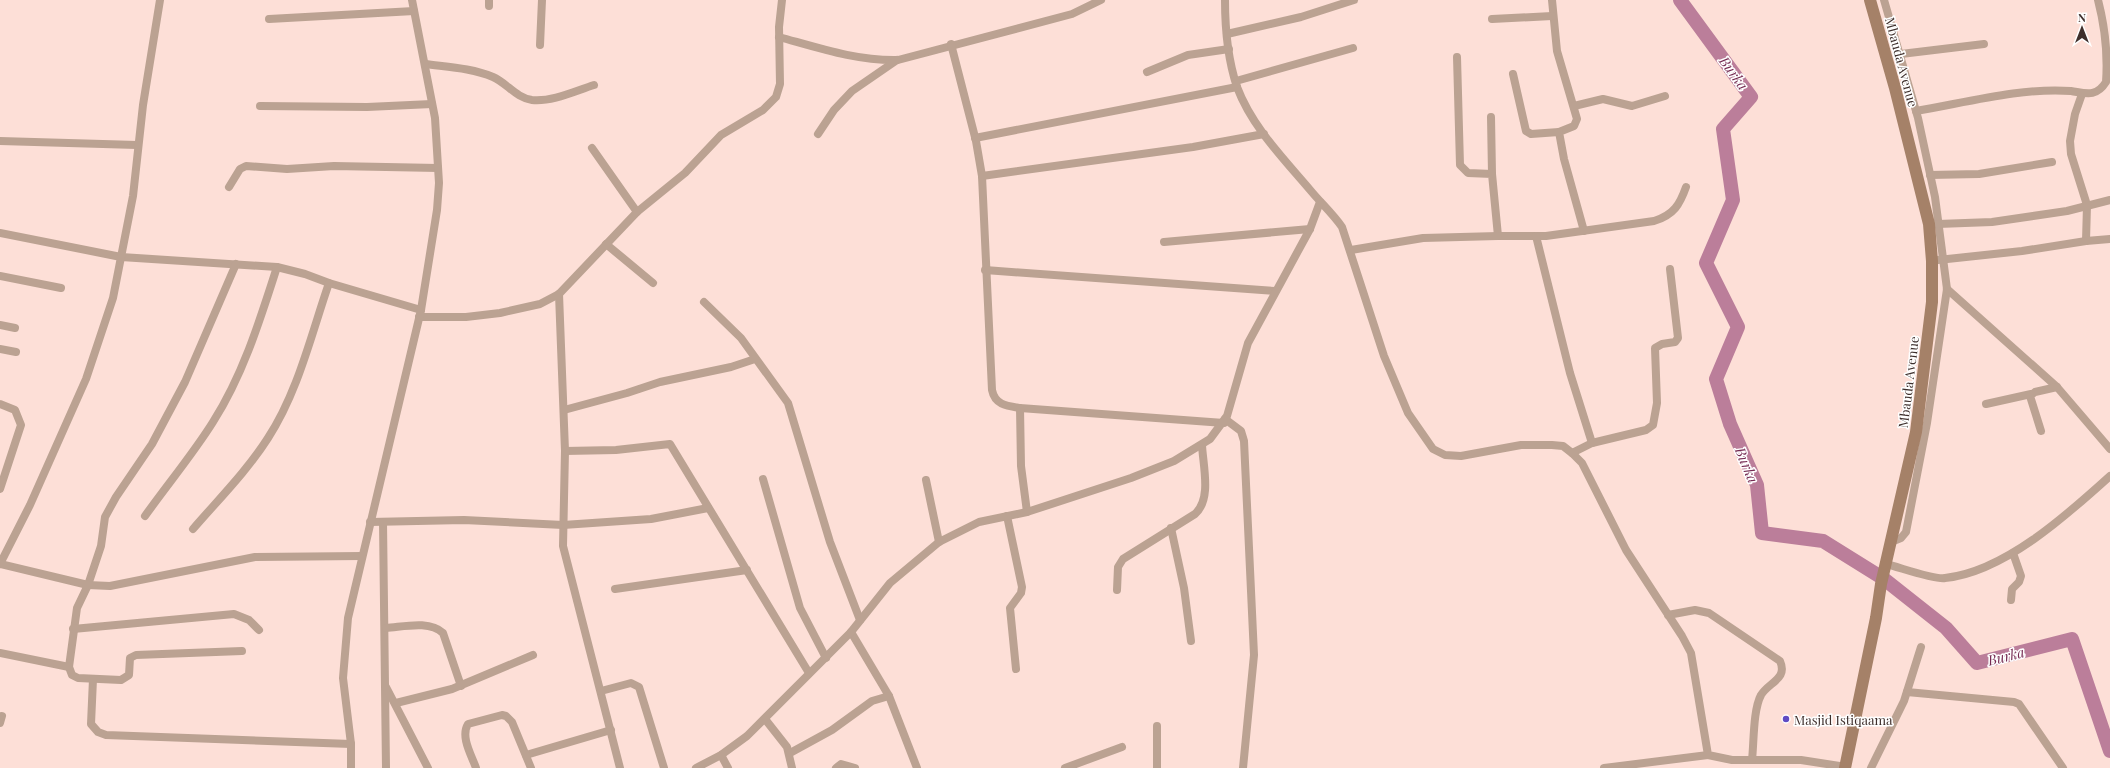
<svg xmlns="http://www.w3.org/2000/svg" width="2110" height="768" viewBox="0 0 2110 768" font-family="'Playfair Display',serif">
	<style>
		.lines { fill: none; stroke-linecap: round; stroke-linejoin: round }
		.river { stroke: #bb7e9a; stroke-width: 14 }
		.street { stroke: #bba292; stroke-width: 8 }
		.secondary { stroke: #a58168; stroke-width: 12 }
		.poi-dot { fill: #5f4bc4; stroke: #fff; stroke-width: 1.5 }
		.labels { text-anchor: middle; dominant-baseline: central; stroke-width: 3; stroke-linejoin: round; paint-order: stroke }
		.street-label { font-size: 13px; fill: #3e2f2c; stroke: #fff }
		.poi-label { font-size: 13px; fill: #3e2f2c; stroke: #fff; text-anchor: start }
		.water-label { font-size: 14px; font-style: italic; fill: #742951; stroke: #fff }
	</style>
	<rect width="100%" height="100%" fill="#fddfd7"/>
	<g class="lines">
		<polyline class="river" points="1680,0 1751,97 1723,129 1733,200 1706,263 1738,327 1716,379 1730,424 1757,485 1762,533 1823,541 1884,579 1946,628 1977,663 2072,639 2110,751"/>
		<g class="street">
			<polyline points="489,0 489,6"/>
			<path d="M1225,0C1225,28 1228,60 1237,87C1252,127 1284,159 1311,191C1321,203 1333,214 1342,227L1384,356L1408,413L1433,449L1445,455L1461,456L1521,445H1552L1563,446L1572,453L1582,463L1626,550L1682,636L1691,653L1708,755L1732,760H1801L1846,767"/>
			<polyline points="1552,0 1557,51 1577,119 1574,126 1559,132 1564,159 1584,231"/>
			<polyline points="1884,0 1918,118 1935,197 1947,289 1927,423 1906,532 1901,538 1891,542"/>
			<polyline points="269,19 414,11"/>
			<polyline points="1492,19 1552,16"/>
			<polyline points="1227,34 1301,17 1354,0"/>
			<path d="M779,37C819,48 857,61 898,60L1072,14L1101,0"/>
			<path d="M951,44L976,141L982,176L992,390C995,405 1007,406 1020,408L1224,423"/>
			<polyline points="540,45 542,0"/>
			<polyline points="1901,54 1984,44"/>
			<path d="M1457,57L1460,165L1468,173L1492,174L1498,236H1546L1654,221C1674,215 1680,204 1686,187"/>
			<path d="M425,64C447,67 472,68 493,77C507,83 516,98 532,100C552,102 575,91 594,85"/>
			<polyline points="1147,72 1188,55 1229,49"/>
			<polyline points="1513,74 1526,131 1531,134 1559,132"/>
			<polyline points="1236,81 1353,48"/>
			<polyline points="2082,94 2075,114 2070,141 2071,154 2087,205 2086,241"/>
			<polyline points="260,106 367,107 432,104"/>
			<polyline points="1574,106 1603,99 1632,106 1665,96"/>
			<path d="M1916,111C1964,103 2022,87 2071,91C2085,93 2096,98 2106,82C2108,54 2105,27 2098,0"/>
			<polyline points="1491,117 1492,174"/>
			<polyline points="818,134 834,110 852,91 897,60"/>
			<polyline points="975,138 1237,87"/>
			<polyline points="0,141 137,145"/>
			<polyline points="592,148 637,212"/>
			<polyline points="1930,175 1979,174 2052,162"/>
			<polyline points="982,176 1193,147 1264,134"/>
			<polyline points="229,187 240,169 246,166 287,169 334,166 438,168"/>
			<polyline points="1938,224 1992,222 2067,211 2110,200"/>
			<polyline points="0,233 121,257 277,267 305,274 329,283 421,310"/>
			<polyline points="1536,236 1570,373 1592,443"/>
			<polyline points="1164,242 1310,229"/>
			<polyline points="606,244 653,283"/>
			<polyline points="1351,250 1423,238 1498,236"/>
			<polyline points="1938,260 2022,251 2086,241 2110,239"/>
			<polyline points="236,264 185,382 152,444 116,497 105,517 101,546 88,585 77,608 69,667 72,675 78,678 121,680 129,675 130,658 136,655 242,651"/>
			<polyline points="985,270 1275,291"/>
			<polyline points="0,276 61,288"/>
			<polyline points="1947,289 2057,387 2110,449"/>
			<polyline points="559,294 565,451 563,546 620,768"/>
			<polyline points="704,302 741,338 788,403 830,542 860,620"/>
			<polyline points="419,317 466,317 500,313 540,304 559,294 637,212 685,173 721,135 763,110 776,97 780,84 779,27 782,0"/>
			<polyline points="0,325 15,328"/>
			<polyline points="0,349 16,352"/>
			<polyline points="0,404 15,410 21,425 0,489"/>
			<polyline points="1986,404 2031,394"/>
			<polyline points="1020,408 1021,466 1027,512"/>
			<polyline points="564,410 627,393 660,382 731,367 755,359"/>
			<polyline points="1225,419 1241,431 1244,441 1254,655 1243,768"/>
			<polyline points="2041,431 2030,396 2035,392 2057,387"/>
			<polyline points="565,451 616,450 670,444 809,673"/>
			<polyline points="1572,453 1592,443 1646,430 1653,425 1657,403 1655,348 1662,344 1675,342 1678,338 1670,269"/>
			<polyline points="763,479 800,608 826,658"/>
			<polyline points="926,480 939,542"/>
			<path d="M145,516C167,485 193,454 213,422C243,375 260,320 277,267"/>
			<polyline points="1007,516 1022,587 1021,593 1010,608 1016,669"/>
			<polyline points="370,522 464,520 563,525 651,519 708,508"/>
			<polyline points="383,522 386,768"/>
			<polyline points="1171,528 1184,588 1191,641"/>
			<path d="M193,529C218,500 247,471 268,438C298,392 311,335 329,283"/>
			<polyline points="0,564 30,505 86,379 113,298 133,196 143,105 160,0"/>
			<polyline points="0,564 88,585 110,586 255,557 362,556"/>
			<path d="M1886,564C1899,567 1934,580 1945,578C2004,572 2067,515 2110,476"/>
			<polyline points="615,589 747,570"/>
			<path d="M1117,590L1118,567L1123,559L1195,514C1212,499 1203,466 1202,445"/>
			<polyline points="2011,600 2012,589 2019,582 2021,576 2013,553"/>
			<path d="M1668,615L1695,610L1709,613L1780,661C1788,679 1769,682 1761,695C1753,710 1754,742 1752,760"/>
			<path d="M386,628C403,627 429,620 443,633L461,686"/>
			<polyline points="73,629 234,614 249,620 259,630"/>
			<polyline points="851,632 889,696 917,768"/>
			<polyline points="0,653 69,667"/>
			<polyline points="93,679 91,724 98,732 106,735 351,744"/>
			<polyline points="386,687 428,768"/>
			<polyline points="601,691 631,683 639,687 664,768"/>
			<polyline points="1907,692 2014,702 2019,704 2063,768"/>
			<polyline points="396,703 452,689 533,655"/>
			<polyline points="765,719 787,747 792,768"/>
			<polyline points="0,723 2,716"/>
			<polyline points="1157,726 1157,768"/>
			<polyline points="790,753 832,730 872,701 889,696"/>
			<polyline points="526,755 611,730"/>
			<polyline points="721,755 728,768"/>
			<polyline points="351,768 351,744 343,678 348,618 421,310 437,210 439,183 435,118 412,0"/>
			<path d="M476,768C472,756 460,737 468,724L502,715L506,716L512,722L531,768"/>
			<polyline points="696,768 721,755 747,736 851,632 890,583 939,542 979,522 1027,512 1131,478 1174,461 1210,439 1227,416 1248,343 1310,229 1320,202"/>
			<polyline points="836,768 841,764 855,768"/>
			<polyline points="1065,768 1122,747"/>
			<polyline points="1604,768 1708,755"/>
			<polyline points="1871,768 1904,701 1921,647"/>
		</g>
		<polyline class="secondary" points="1845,768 1876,618 1881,584 1916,432 1932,302 1932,261 1929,224 1895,88 1870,0"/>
	</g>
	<circle class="poi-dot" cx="1786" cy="719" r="4"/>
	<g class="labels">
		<g class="street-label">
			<text transform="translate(1902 62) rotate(75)">Mbauda Avenue</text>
			<text transform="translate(1908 382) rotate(-83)">Mbauda Avenue</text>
		</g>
		<g class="poi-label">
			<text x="1794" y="719">Masjid Istiqaama</text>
		</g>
		<g class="water-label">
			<text transform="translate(1734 73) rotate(54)">Burka</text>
			<text transform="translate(1747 465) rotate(67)">Burka</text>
			<text transform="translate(2006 656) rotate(-14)">Burka</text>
		</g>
	</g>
	<g transform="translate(2082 28)" stroke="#ffffff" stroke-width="3" paint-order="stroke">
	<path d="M0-3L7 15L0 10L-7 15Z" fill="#3e2f2c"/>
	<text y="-6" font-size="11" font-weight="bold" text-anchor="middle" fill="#3e2f2c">N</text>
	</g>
</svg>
